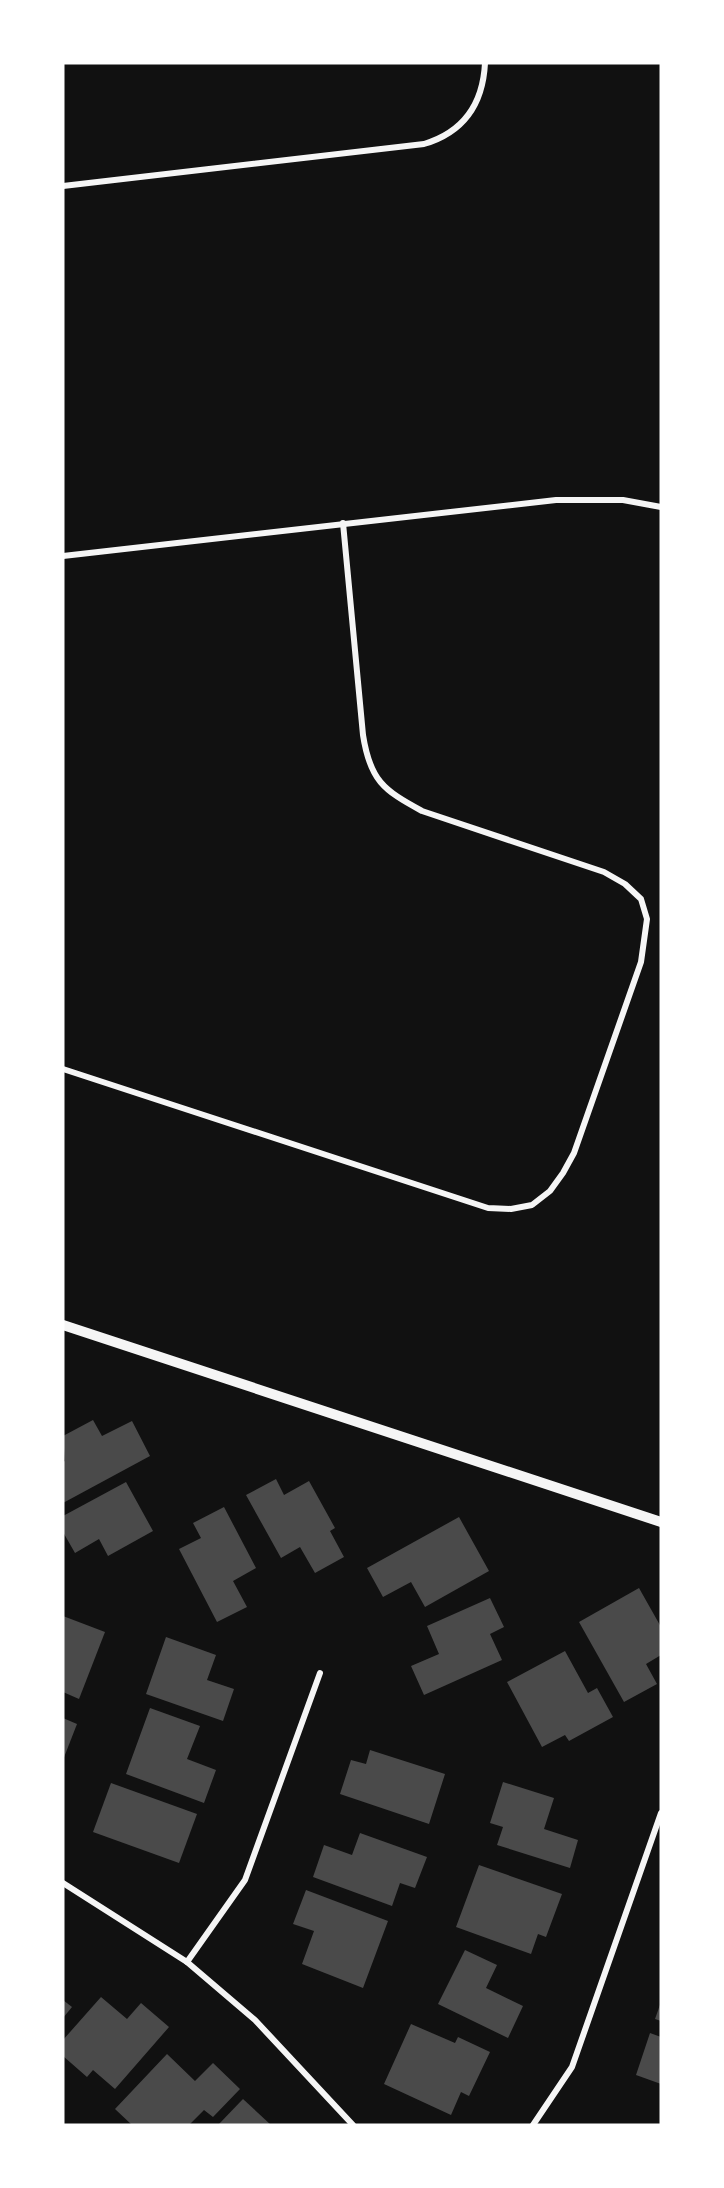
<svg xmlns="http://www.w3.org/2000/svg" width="724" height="2188" viewBox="0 0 724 2188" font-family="'Sofia Sans Condensed',sans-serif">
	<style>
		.building { fill: #4a4a4a }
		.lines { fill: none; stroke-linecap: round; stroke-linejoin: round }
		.minor { stroke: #f5f5f5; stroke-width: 6 }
		.tertiary { stroke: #f5f5f5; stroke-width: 10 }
	</style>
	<rect width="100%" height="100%" fill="#111"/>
	<g class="building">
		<polygon points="93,1420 102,1436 132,1421 150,1456 63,1503 63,1462 65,1461 63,1436"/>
		<polygon points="276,1479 284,1495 309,1481 335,1528 330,1531 344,1557 315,1573 300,1547 281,1558 246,1495"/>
		<polygon points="126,1482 153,1531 108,1556 99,1539 75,1553 63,1532 63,1516"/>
		<polygon points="224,1507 256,1568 233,1581 247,1607 217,1622 179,1549 201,1538 193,1523"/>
		<polygon points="459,1517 489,1571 425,1607 411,1582 383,1597 367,1568"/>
		<polygon points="639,1588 661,1627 661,1655 646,1664 657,1684 624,1702 579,1622"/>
		<polygon points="490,1598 504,1627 490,1634 502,1660 424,1695 411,1666 439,1654 427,1626"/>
		<polygon points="63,1616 105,1632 79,1699 63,1692"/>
		<polygon points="166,1637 216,1655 207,1680 234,1689 223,1721 146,1694"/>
		<polygon points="565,1651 588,1693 597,1688 613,1717 569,1741 565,1735 542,1747 507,1682"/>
		<polygon points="150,1708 200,1726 187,1759 216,1770 204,1803 126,1774"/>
		<polygon points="63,1718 77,1724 63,1760"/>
		<polygon points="370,1750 445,1774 429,1824 340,1794 351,1760 366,1764"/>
		<polygon points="503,1782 554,1798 544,1829 578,1840 570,1868 497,1845 503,1827 490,1823"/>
		<polygon points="111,1783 197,1814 179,1863 93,1832"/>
		<polygon points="360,1833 427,1857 415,1888 400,1883 392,1906 313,1877 324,1845 352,1855"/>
		<polygon points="479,1865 562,1894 546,1937 538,1934 531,1954 456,1927"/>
		<polygon points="306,1890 388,1921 363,1988 302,1964 314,1931 293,1924"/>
		<polygon points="465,1950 497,1965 486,1988 523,2006 508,2038 438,2004"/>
		<polygon points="101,1997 127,2019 141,2003 169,2027 115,2089 93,2070 87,2077 63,2056 63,2040"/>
		<polygon points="63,2000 72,2007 63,2018"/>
		<polygon points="661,2002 661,2021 655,2019"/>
		<polygon points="411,2024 455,2043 458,2037 490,2052 469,2096 461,2092 451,2115 384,2084"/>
		<polygon points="650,2033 661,2037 661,2084 636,2075"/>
		<polygon points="167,2054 195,2081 213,2063 240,2089 213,2117 204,2110 189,2125 132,2125 115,2109"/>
		<polygon points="243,2099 271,2125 218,2125"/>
	</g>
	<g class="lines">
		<g class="minor">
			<path d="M63,186L424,144C464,132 483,103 485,63"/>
			<polyline points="63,556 556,500 623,500 661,507"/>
			<path d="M63,1069L488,1208L511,1209L532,1205L550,1191L563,1173L574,1153L641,962L647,919L641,899L625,884L604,872L422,811C383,790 370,780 363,735L343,523"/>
			<polyline points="63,1883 187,1962 255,2020 353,2125"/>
			<polyline points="187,1962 245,1880 320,1673"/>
			<polyline points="533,2125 572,2067 661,1813"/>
		</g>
		<polyline class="tertiary" points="63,1325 661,1522"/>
	</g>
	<rect width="724" height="2188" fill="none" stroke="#ffffff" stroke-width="129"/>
</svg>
